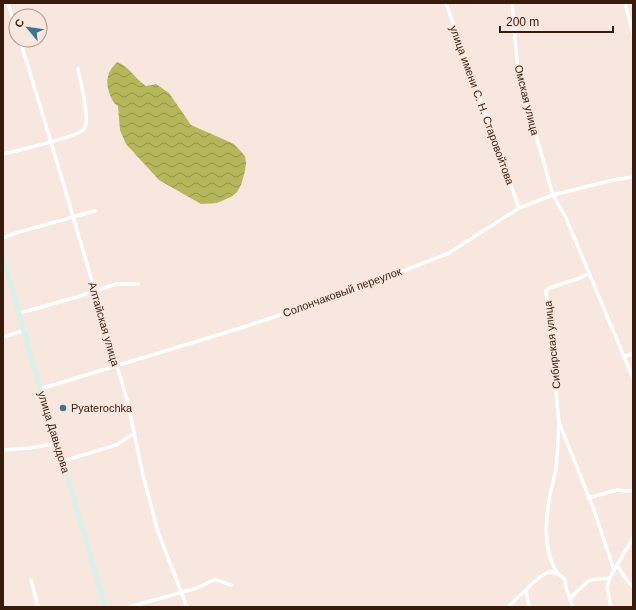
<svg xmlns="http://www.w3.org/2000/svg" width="636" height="610" viewBox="0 0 636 610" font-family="Helvetica,sans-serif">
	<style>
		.water { fill: url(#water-waves) }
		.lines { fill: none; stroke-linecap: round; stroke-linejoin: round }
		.minor { stroke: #fff; stroke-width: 3.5 }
		.secondary { stroke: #d9f2e9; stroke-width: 5 }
		.poi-dot { fill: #3c758e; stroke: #f8e7df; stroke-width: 1.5 }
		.labels { text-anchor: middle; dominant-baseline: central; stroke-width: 3.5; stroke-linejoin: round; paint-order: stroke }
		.street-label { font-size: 11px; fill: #381b0a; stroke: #f8e7df }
		.poi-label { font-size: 11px; fill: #381b0a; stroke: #f8e7df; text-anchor: start }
	</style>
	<defs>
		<pattern id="water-waves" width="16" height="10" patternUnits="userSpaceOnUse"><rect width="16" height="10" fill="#b6b75b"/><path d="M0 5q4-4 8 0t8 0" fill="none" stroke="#959449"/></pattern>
	</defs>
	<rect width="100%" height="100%" fill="#f8e7df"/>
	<path class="water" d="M117,62C129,66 135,79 146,86L156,84L169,93L191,125L234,144L245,156L246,163L245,171L241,185L237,192L231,197L217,203L201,204L159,180L126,144L120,130L118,106C113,103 111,98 109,92C105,80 108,71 117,62Z"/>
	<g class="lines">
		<g class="minor">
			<polyline points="8,3 16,28"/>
			<polyline points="446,3 519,208"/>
			<polyline points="512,3 518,72 553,195 566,218 633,378"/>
			<polyline points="625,3 633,33"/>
			<polyline points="20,40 51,142 127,400 143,475 158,532 187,607"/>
			<path d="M3,154C15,151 79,137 84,129C91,120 80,81 78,69"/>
			<polyline points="3,238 19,232 95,211"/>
			<polyline points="20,313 77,297 116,284 138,284"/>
			<polyline points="3,337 25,330"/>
			<polyline points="625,356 633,354"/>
			<polyline points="40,389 244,327 354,290 449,253 519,208 553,195 613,180 633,177"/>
			<polyline points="559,422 546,291 549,288 580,278 588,274"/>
			<polyline points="3,450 30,448 58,443"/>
			<polyline points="63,461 116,445 135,433"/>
			<polyline points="588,498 617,490 627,491 633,490"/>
			<polyline points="633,538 617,565 628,582 633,587"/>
			<path d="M558,574C545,556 545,528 548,508C549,494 554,481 556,468C558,453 558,437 559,422L594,510L614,570"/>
			<polyline points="610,578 607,587 611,607"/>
			<polyline points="31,580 38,607"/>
			<path d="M526,590C537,579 551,562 565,580L566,588L570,599L576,592L590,580L610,578L617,565"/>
			<polyline points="570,599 573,607"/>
			<polyline points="129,607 197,588 214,580 220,581 231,585"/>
			<polyline points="508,607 526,590 529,607"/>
		</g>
		<polyline class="secondary" points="3,256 40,389 58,443 105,607"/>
	</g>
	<circle class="poi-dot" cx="63" cy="408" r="4"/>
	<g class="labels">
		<g class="street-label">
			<text transform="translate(527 100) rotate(76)">Омская улица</text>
			<text transform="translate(482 105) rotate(70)">улица имени С. Н. Старовойтова</text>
			<text transform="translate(342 292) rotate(-20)">Солончаковый переулок</text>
			<text transform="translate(104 324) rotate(74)">Алтайская улица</text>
			<text transform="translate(552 345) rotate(-96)">Сибирская улица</text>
			<text transform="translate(54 432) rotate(73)">улица Давыдова</text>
		</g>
		<g class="poi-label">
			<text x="71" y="408">Pyaterochka</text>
		</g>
	</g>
	<rect width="636" height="610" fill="none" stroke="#381b0a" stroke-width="8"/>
	<g transform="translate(28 28) rotate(299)"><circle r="19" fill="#f8e7df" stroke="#ab958a"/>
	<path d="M0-3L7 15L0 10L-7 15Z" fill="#3c758e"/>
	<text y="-6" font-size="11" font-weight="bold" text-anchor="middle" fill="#381b0a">С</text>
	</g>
	<path d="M500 26v6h113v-6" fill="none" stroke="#381b0a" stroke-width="2"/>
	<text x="506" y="26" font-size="12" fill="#381b0a" stroke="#f8e7df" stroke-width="3" paint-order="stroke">200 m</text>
</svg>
